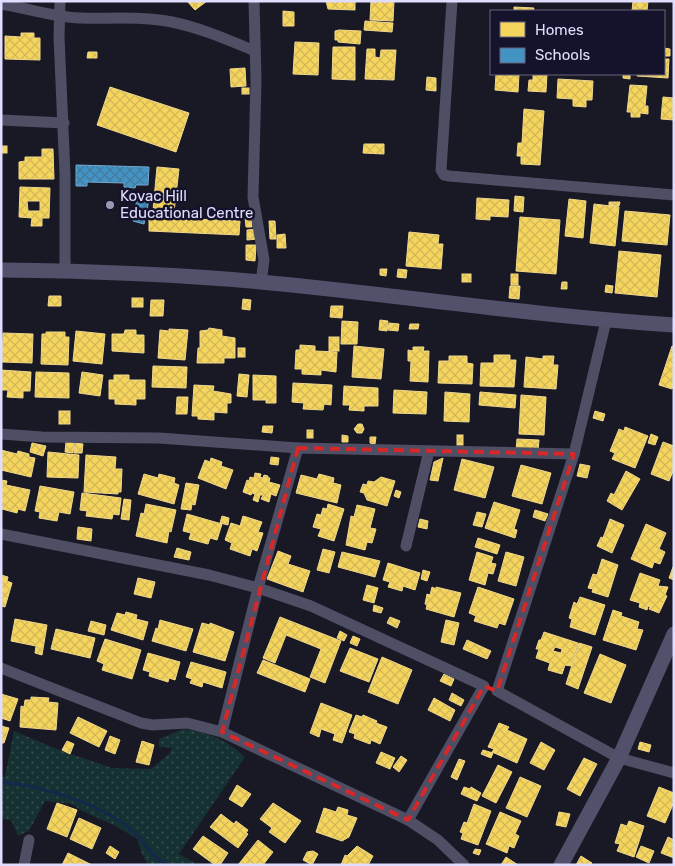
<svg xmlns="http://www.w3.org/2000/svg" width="675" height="866" viewBox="0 0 675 866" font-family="Rubik,sans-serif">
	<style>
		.grass { fill: url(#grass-dots) }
		.homes { fill: url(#homes-cross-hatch); stroke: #efd78d; fill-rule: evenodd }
		.schools { fill: url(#schools-cross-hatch); stroke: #72a9d5 }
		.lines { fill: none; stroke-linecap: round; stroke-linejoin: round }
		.stream { stroke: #12294c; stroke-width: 3 }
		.street { stroke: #4e4e65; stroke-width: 11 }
		.secondary { stroke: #51516b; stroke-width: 15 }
		.marked { fill: none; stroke: #d62828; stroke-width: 4; stroke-dasharray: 10 6; stroke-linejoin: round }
		.poi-dot { fill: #9a98b2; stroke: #15122b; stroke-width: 2 }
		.labels { text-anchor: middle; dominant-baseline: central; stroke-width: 5; stroke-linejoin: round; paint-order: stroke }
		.poi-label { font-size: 15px; fill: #e0ddfe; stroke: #15122b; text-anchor: start }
	</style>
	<defs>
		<pattern id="grass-dots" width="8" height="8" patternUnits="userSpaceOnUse" patternTransform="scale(1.25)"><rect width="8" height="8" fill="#163131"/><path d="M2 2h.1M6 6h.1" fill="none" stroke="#384e50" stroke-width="1.8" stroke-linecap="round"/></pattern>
		<pattern id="homes-cross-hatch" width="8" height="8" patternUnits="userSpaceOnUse" patternTransform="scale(1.25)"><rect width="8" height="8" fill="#f6d55c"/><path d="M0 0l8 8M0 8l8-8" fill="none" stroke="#d2b859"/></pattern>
		<pattern id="schools-cross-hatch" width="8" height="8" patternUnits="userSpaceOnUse" patternTransform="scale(1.25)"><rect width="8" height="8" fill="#4393c3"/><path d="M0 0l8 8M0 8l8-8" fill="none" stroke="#437b9f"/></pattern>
	</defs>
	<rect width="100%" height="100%" fill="#191825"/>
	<path class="grass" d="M183,729C211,733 225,739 245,757L179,854L198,865H148L142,854L137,839L116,826L82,811L72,804L45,801L29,831L18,836L11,820L1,819V777H5L14,731L57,749L112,768L151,769L170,753L172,748L159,747V739Z"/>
	<g class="homes">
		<polygon points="187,1 207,1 195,10"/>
		<polygon points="326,1 355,1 355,10 328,9"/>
		<polygon points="371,1 394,1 393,21 370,20"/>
		<polygon points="633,1 648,1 647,11 632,11"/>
		<polygon points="514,7 534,8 533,11 514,11"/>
		<polygon points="283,11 294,12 294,26 283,26"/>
		<polygon points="365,21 393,23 392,32 364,30"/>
		<polygon points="339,30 361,31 360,44 338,42 338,40 335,40 335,31"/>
		<polygon points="21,33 34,33 34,38 40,38 40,60 5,59 5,36 21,37"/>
		<polygon points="295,42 319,43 318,75 293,74"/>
		<polygon points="333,47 355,47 355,80 332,79"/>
		<polygon points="664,48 670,49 670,56 664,56"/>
		<polygon points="367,49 375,49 375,57 380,58 381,50 396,50 394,80 365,79"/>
		<polygon points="88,52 97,52 97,58 87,58"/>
		<polygon points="664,59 669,59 668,78 637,76 637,74 664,74"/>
		<polygon points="245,68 246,86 231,87 230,69"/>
		<polygon points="496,74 519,74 518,92 495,90"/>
		<polygon points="533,74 547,74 546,92 528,91 529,80 533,80"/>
		<polygon points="623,74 630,74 630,79 623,78"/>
		<polygon points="427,77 436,78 436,91 426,90"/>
		<polygon points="558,79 593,81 592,100 586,100 586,107 573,106 573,99 557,98"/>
		<polygon points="630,85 647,86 645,106 648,106 648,114 640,113 640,117 631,117 631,112 627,112"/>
		<polygon points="110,87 189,113 176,152 97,125"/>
		<rect x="242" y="88" width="7" height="6"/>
		<polygon points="663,97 674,98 674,120 661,119"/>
		<polygon points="524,109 544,111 540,165 521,164 521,156 517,156 518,143 522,143"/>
		<polygon points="364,144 384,144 384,154 363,153"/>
		<rect x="2" y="146" width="5" height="7"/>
		<polygon points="42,149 53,149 54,179 19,179 19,162 25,161 25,157 42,157"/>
		<polygon points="157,167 179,169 174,212 153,210"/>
		<path d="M20,187L50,188L49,218H42V226H31L32,218L19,217ZM27,201H40V211H28Z"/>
		<polygon points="515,196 524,197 523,212 514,211"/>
		<polygon points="477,198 509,200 508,217 490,216 490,220 476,219"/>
		<polygon points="569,199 586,201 583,238 565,236"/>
		<polygon points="609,202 620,202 619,206 609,206"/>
		<polygon points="594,204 619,207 615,246 590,243"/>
		<polygon points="625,211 670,215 667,245 622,241"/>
		<polygon points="149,217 240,221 239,235 149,231"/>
		<polygon points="245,217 251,217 252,227 246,227"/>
		<polygon points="520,217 560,220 556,274 516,271"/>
		<polygon points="269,221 275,221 276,239 270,239"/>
		<polygon points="257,229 258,239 247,240 247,230"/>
		<polygon points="409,232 439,235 438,244 443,244 441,269 406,266"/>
		<polygon points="285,234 286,248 277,248 277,235"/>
		<polygon points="246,245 256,245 255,261 246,260"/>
		<polygon points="619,251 661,255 657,297 615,293"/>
		<polygon points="380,269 387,269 386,276 380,275"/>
		<polygon points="398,269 407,270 406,278 397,277"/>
		<rect x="462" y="274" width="9" height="8"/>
		<rect x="511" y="274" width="7" height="11"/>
		<polygon points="562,282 567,282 567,289 561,289"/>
		<polygon points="606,285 613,286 612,293 605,292"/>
		<polygon points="510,286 520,286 519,299 509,298"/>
		<polygon points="49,296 61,296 61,306 48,306"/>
		<rect x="132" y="298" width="11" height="9"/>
		<polygon points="243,299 251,300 250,310 242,309"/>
		<polygon points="151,300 164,300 163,316 150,316"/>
		<polygon points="331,306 343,306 342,318 330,317"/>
		<polygon points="380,320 388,321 387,331 379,330"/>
		<polygon points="342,321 358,322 357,344 341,344"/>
		<polygon points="389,323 399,324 398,331 388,330"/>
		<polygon points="410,324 419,324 418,329 409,329"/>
		<polygon points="209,328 222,330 222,336 235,338 235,358 224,358 224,363 197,363 198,348 200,348 200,331 208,330"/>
		<polygon points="169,329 188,330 185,360 158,358 160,330 169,331"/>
		<polygon points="125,330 136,330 136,335 144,335 144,353 112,351 112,334 124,334"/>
		<polygon points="76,331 105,334 102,364 73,361"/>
		<polygon points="46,332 65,332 65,337 69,337 68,365 41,364 42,334 46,334"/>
		<polygon points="3,333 33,334 32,363 2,362"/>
		<rect x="329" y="337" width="10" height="14"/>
		<polygon points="300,345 315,346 315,351 337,352 336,372 321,370 321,375 302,374 302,369 295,369 296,350 300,350"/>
		<polygon points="354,346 384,349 381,379 352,377"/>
		<polygon points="672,346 674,347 674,383 672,389 659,385"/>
		<polygon points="413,347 424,347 423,351 429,351 428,382 410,381 411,361 408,361 408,350 413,351"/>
		<rect x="238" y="348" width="7" height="9"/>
		<polygon points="494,355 510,355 510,360 516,360 514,387 480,386 481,363 494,363"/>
		<polygon points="449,356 467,356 467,363 473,364 472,384 438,383 439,361 449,361"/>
		<polygon points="543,356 554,356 553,365 558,365 556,389 524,387 526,357 543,359"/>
		<polygon points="153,366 187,367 186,388 152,387"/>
		<polygon points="1,370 31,372 30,391 23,391 23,398 7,397 8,390 1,390"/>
		<polygon points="36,372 69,373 69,398 35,397"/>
		<polygon points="82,372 103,375 100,396 79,393"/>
		<polygon points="239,374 249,375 247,397 237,396"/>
		<polygon points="114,375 129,375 129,380 145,380 145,399 136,399 136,405 115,404 115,399 109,399 109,380 114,380"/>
		<polygon points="253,375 276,376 276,403 266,403 266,400 253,400"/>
		<polygon points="293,383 332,385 331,405 324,404 323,410 303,409 304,403 292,402"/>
		<polygon points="194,385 214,386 213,391 231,394 231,403 227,403 227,413 214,412 214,420 198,419 198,416 192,416"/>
		<polygon points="344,386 378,388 378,406 364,406 364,411 349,410 350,405 343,405"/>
		<polygon points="394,390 427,392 426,414 393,413"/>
		<polygon points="445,392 470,394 469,422 444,421"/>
		<polygon points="480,392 516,395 515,408 479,405"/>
		<polygon points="521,395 546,397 544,435 519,434"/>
		<polygon points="177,397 188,397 187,414 176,414"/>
		<rect x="59" y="411" width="11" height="13"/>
		<polygon points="595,411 605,414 603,421 593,418"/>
		<polygon points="358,424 362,424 364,429 362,433 357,433 354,429"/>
		<polygon points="263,426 273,426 272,433 262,432"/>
		<polygon points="625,427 648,436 635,468 612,459 615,453 610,451 619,429 624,431"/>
		<rect x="307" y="430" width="6" height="8"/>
		<polygon points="651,434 658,437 655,445 648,443"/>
		<polygon points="342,435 348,436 348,442 342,442"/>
		<rect x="457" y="435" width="6" height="10"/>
		<polygon points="370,437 376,437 375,444 370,443"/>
		<polygon points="517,439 539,440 538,452 516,450"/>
		<polygon points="66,442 74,443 73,453 65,452"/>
		<polygon points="663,442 674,446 674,469 669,481 651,474"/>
		<polygon points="32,443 46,446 43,456 30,452"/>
		<polygon points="75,443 83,444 82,453 74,453"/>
		<polygon points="1,450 17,454 18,451 29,454 29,457 35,458 31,477 1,470"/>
		<polygon points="48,452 79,455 78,478 47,477"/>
		<polygon points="86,455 116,457 115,469 122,469 121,492 118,492 118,494 84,492"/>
		<polygon points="271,457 279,458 278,465 270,464"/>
		<polygon points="211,458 222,462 221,466 233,470 226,489 198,478 205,460 210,462"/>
		<polygon points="443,458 438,481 430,480 434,462"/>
		<polygon points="462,459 494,467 485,498 454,490"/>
		<polygon points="580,464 590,466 587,478 577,476"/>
		<polygon points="521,465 551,473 542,504 512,496"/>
		<polygon points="626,471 640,479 622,510 607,501 611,493 614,495"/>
		<polygon points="255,473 261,474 260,477 263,478 264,475 268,476 268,478 270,478 269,482 280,485 276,496 271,494 269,502 261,499 263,495 260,495 258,502 253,500 255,494 252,493 251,495 243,492 247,480 249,481 250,477 254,478"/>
		<polygon points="144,474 158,478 159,474 175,478 174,483 179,485 174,504 138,494"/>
		<polygon points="319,474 334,478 333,483 341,485 337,503 296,493 301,475 317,479"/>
		<polygon points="381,477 395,481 387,506 367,500 364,493 360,492 363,484 367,485 368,481 374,482"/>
		<polygon points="1,480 7,481 6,485 30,490 25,511 18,509 17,513 2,509 3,504 1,503"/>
		<polygon points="186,483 199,485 195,505 192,504 191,510 181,509"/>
		<polygon points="40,486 74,492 70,514 59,512 57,521 39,518 40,512 35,511"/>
		<polygon points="396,490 401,492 399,498 394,496"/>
		<polygon points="82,493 121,498 119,515 113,514 112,519 86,516 87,511 80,510"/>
		<polygon points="124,499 131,500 129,520 121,519"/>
		<polygon points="494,502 520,510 514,529 517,530 515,538 485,528"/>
		<polygon points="146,504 176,510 171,532 169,531 167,543 136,536 141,513 144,514"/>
		<polygon points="328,504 344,509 334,541 318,536 321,529 313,527 317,514 321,515 323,508 327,509"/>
		<polygon points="357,505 375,509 370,528 376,529 372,543 367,542 365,550 346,545 351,516 354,517"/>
		<polygon points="535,510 548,514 545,521 533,517"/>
		<polygon points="477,512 486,514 482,527 473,525"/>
		<polygon points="187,514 222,524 217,540 210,538 208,544 189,539 191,533 183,531"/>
		<polygon points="222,516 229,518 228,525 220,523"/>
		<polygon points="243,516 262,522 258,532 263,533 257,551 252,549 250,556 230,549 232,543 225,540 231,523 240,526"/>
		<polygon points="420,519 428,521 427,529 418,527"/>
		<polygon points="610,519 624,525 612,553 597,546 601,537 603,538"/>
		<polygon points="646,524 666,533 659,549 665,552 660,564 654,562 652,568 631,559"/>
		<polygon points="78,527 92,529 91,541 77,539"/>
		<polygon points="478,538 500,545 497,554 475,547"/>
		<polygon points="177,548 191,552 189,560 174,557"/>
		<polygon points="323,549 335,552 329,573 317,570"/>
		<polygon points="278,551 291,556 288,564 310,571 303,592 267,579"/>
		<polygon points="342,552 380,561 375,577 338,567"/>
		<polygon points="477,552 493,557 491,563 496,564 493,574 488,573 485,585 469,580"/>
		<polygon points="506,552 524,557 516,586 498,581"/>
		<polygon points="602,559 618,565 608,597 592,592 593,589 588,588 593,574 597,575"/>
		<polygon points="388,563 420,573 415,590 403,586 402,591 388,587 390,582 383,580"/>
		<polygon points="673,567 674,567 674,580 669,578"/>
		<polygon points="423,570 430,572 427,581 421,579"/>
		<polygon points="640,573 660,580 658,586 668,587 665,595 667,596 659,613 649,609 650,607 648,606 647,610 639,607 640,603 630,600"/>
		<polygon points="1,575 8,577 7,581 12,583 5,607 1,606"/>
		<polygon points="138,578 155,582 151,598 134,594"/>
		<polygon points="367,585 378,588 374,603 363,600"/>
		<polygon points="432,587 436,589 436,587 461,593 454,617 426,609 427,605 425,604 427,594 430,595"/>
		<polygon points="478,587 514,599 505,625 499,623 497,628 474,621 476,616 469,613"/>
		<polygon points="580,597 605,605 595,635 570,627 572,619 569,618 574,602 577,604"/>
		<polygon points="374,605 383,608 381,613 373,611"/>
		<polygon points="613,610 622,613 621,616 639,622 637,629 643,630 636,650 603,640"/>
		<polygon points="126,612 137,615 136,619 148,622 143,640 111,630 117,613 125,615"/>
		<polygon points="280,617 341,641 325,683 310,677 321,649 286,635 275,663 263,658"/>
		<polygon points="390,617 400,621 397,628 387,623"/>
		<polygon points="15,619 47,625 42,655 35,653 36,646 11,641"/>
		<polygon points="160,620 193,629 186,651 152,641 156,628 158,629"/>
		<polygon points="446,620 459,623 454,645 441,642"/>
		<polygon points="91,621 106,625 104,635 88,631"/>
		<polygon points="202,623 210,625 210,623 234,632 225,661 193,652"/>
		<polygon points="56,629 95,638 90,658 51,649"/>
		<polygon points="340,631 347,635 344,641 337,638"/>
		<path d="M544,632L578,643L571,666L565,665L562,674L548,670L550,663L536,658L539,649H536L539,640H541ZM555,647L562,649L561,653L553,651Z"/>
		<polygon points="353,636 360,639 357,646 350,643"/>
		<polygon points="105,639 141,650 132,679 102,670 104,664 97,661"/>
		<polygon points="467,640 491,651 487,659 463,649"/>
		<polygon points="579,643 592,647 578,689 566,684"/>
		<polygon points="350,648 378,659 369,682 340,671"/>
		<polygon points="148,653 180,662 175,680 169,678 168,682 149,676 150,672 143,670"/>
		<polygon points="600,654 626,665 611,703 584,693"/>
		<polygon points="382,657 412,670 398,704 368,692"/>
		<polygon points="263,660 310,679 305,692 257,673"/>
		<polygon points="191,662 226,672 222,688 203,682 202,687 190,683 192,679 186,677"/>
		<polygon points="444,674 454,679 451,686 440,681"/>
		<polygon points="452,693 464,700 461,706 449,700"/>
		<polygon points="1,694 18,699 10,721 1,718"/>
		<polygon points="31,697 49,698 48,702 58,703 56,730 20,727 21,706 24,707 25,700 31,700"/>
		<polygon points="434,698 455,710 450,721 428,710"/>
		<polygon points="321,703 352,715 342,743 333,740 335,734 321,729 319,737 310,733"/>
		<polygon points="356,715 362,717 363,715 377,721 376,723 387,727 380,744 371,740 370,744 354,738 355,734 349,732"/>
		<polygon points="78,717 107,731 99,747 70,733"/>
		<polygon points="499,723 509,727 507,730 527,739 517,763 492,752 494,749 488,747"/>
		<polygon points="1,726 9,728 4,743 1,743"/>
		<polygon points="110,736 120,740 115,754 105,750"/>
		<polygon points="67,741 74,744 70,754 62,750"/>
		<polygon points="142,741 154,745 149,765 136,762"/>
		<polygon points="541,742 555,750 544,770 530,763"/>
		<polygon points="640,742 651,745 649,752 638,749"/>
		<polygon points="483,750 493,753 491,758 481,754"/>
		<polygon points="381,752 395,758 390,769 376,763"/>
		<polygon points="401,756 407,760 399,772 393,767"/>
		<polygon points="584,758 597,764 580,796 567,789"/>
		<polygon points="459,759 465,761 457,780 451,777"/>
		<polygon points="498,765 512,772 496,803 482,796"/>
		<polygon points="520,777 541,786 527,817 506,808"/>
		<polygon points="237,785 251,794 242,807 229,799"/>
		<polygon points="464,787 470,789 471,787 481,793 477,801 461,794"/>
		<polygon points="659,787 674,793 674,802 665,823 647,816"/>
		<polygon points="57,803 77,810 67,837 47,829"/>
		<polygon points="273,803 301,821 285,843 269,832 272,828 260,819"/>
		<polygon points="474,804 491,811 478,845 461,839 463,833 460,832 464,822 467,823"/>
		<polygon points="338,807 348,810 347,815 357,818 349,837 342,841 316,832 324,808 336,812"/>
		<polygon points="500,812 521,821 515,834 519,836 514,848 509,846 507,853 486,844"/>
		<polygon points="559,812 570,814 566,827 556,825"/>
		<polygon points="221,814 234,824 236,821 248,830 246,833 248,834 238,848 210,827"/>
		<polygon points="79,818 101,828 92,849 70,839"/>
		<polygon points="629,821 644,826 634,857 617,851 620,844 615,843 621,824 627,826"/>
		<polygon points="203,836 228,853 220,865 215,865 193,849"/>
		<polygon points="668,837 674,840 674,858 661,853"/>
		<polygon points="258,840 273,852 263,865 238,865"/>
		<polygon points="110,846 119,852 115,859 106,853"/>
		<polygon points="357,846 373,856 368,865 341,865 345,855 347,856"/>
		<polygon points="641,846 654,851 649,863 636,857"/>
		<polygon points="475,849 481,850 479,855 473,853"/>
		<polygon points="313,851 318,854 312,865 303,860 307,852"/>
		<polygon points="68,853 92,865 62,865"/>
		<polygon points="581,856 592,863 590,865 576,865"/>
		<polygon points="506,857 518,865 501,865"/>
	</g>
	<g class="schools">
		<polygon points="76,165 149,167 148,185 136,185 135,188 124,187 124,183 87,182 87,186 76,186"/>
		<polygon points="138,193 150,195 144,224 133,221"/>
	</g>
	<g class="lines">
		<path class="stream" d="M1,782C40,785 97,803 128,827C141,837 156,864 171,865"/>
		<g class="street">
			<polyline points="60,1 59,37 65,174 65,271"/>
			<polyline points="254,1 256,81 253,197 264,260 261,282"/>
			<polyline points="452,1 441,170 444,175 449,176 674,195"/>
			<path d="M1,4C27,8 54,17 80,18C111,19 142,16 172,22C201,28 228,40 255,51"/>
			<polyline points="1,120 64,123"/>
			<polyline points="606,321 574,454 497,691 619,758 674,773"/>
			<polyline points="1,434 42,437 159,438 298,448"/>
			<polyline points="1,534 209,575 258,588 222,732"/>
			<polyline points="406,546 429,451"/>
			<polyline points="1,668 141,723 153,725 187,723 222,732 408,820 438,840 464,865"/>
			<polyline points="408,820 484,686 311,606 258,588 298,448 574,454"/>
			<polyline points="24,865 29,840"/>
		</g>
		<g class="secondary">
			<path d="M1,270C88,271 175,274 261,282C399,295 536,316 674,325"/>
			<polyline points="561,865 619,758 674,634"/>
		</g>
	</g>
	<path class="marked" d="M298,448L574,454L497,691L484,686L408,820L222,732Z"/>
	<circle class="poi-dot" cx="110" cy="205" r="5"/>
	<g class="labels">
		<g class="poi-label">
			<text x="120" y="196">Kovac Hill<tspan x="120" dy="17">Educational Centre</tspan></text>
		</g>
	</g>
	<rect width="675" height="866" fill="none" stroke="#e0ddfe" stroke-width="5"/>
	<rect x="490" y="10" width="175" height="65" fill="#15122b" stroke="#66637f"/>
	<rect x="500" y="22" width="25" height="15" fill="#f6d55c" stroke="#66637f"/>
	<text x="535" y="35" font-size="15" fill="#e0ddfe">Homes</text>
	<rect x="500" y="48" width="25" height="15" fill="#4393c3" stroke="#66637f"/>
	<text x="535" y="60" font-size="15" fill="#e0ddfe">Schools</text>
</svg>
